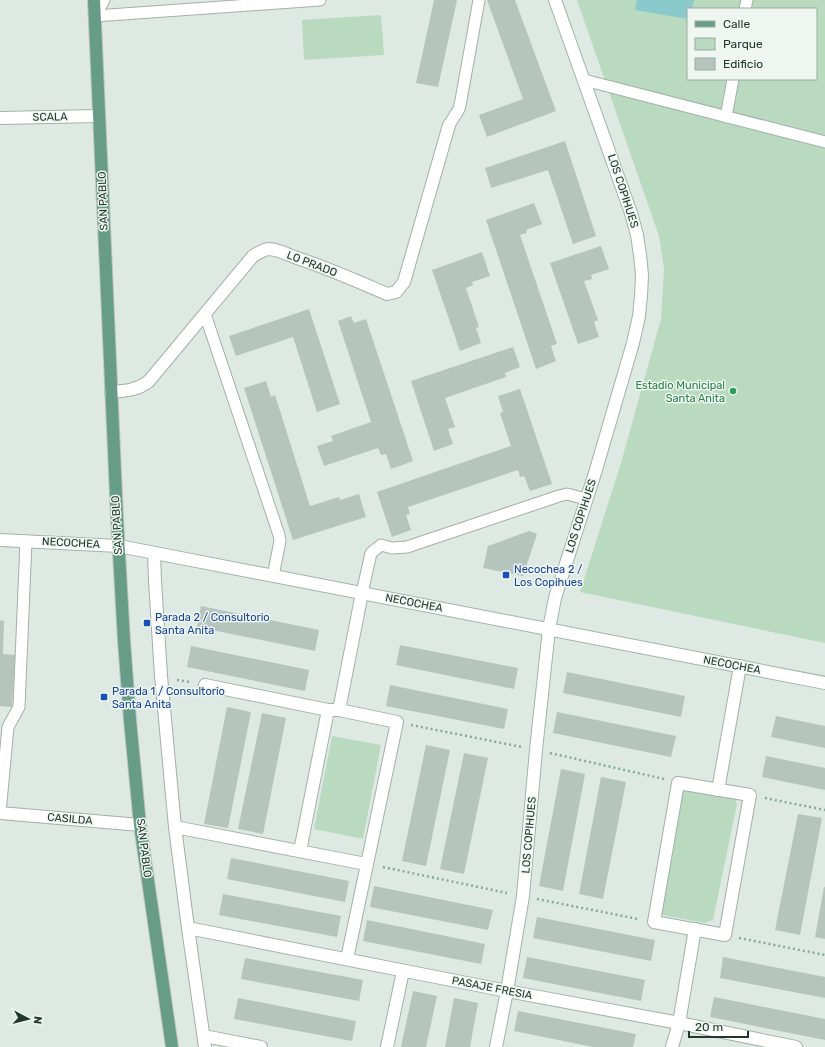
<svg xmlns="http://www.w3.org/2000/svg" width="825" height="1047" viewBox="0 0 825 1047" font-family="Rubik,sans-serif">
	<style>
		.green { fill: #b9dabe; fill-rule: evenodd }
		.water { fill: #8ac9cc }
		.building { fill: #b5c4bc }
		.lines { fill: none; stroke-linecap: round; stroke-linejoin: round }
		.lane-casing { stroke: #a2b0a9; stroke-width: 13 }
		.street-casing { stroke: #a2b0a9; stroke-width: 14 }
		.secondary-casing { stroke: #9fb4aa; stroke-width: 14 }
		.primary-casing { stroke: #bcc3c1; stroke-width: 14 }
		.path { stroke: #81ab99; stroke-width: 2.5; stroke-dasharray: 2 3; stroke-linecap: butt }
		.lane { stroke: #fff; stroke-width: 11 }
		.street { stroke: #fff; stroke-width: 12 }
		.secondary { stroke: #fff; stroke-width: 12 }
		.primary { stroke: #669c88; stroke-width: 12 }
		.leisure-dot { fill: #2e9e5b; stroke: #eff6f2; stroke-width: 1.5 }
		.transit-dot { fill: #1a4fb4; stroke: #eff6f2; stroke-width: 1.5 }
		.labels { text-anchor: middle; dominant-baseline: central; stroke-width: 3; stroke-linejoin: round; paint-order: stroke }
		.street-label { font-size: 11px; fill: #21382f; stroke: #eff6f2 }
		.leisure-label { font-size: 11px; fill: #27864d; stroke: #eff6f2; text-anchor: end }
		.transit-label { font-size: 11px; fill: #164399; stroke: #eff6f2; text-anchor: start }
	</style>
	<rect width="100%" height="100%" fill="#dfe9e3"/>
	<g class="green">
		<path d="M577,0H825V643L580,592L621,463L661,319L664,269L659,236ZM688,9H816V79H688Z"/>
		<polygon points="381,15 384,55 304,60 302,20"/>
		<polygon points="332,736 381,745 363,839 314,829"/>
		<polygon points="682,785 733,795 737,804 713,920 705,923 657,914"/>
	</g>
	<polygon class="water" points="637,0 694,0 692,9 688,9 688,19 635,10"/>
	<g class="building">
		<polygon points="434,0 457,0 438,87 416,83"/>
		<polygon points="487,0 515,0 556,111 487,137 479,115 523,99"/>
		<polygon points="565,141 596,236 573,244 548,170 491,188 485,168"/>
		<polygon points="534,203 542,224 526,230 527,233 520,235 557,344 551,346 556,361 536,369 486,220"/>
		<polygon points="601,246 609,269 591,275 592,279 584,281 598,320 594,322 599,337 578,344 550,263"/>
		<polygon points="482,252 490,276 472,282 473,285 466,288 479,327 476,328 481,343 460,351 432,270"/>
		<polygon points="309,309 340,404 317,412 293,337 236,356 229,336"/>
		<polygon points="351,316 354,323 366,319 413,461 391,469 386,454 381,455 378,448 324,466 317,446 333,441 331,436 371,422 338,321"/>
		<polygon points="513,347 520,367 505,373 506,377 445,398 455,427 448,429 453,444 434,451 411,381"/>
		<polygon points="266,381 271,397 275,395 310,506 339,497 340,500 359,494 366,517 293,540 244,388"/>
		<polygon points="520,389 552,484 530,491 524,476 520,477 518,470 408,507 410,514 406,515 411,530 392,537 377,492 511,446 500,413 503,412 498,396"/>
		<polygon points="529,531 537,534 523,576 483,568 488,546"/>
		<polygon points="201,606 319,630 315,651 197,627"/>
		<polygon points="0,620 4,621 3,654 15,655 12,707 0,706"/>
		<polygon points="400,645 518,668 514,689 396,665"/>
		<polygon points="191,646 309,670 305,691 187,667"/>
		<polygon points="567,672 685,696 681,717 563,693"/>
		<polygon points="390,685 508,709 504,729 386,706"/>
		<polygon points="227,707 251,712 228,828 204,824"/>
		<polygon points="557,712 676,736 671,757 553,733"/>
		<polygon points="262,713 286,718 263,834 238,829"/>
		<polygon points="776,716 825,726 825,748 771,737"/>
		<polygon points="426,745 450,750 426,866 402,861"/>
		<polygon points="464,753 488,758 464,874 440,869"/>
		<polygon points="766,756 825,768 825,790 762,777"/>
		<polygon points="561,769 585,774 563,891 539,886"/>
		<polygon points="601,777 626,782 603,899 579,894"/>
		<polygon points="798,814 822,818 800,935 775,930"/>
		<polygon points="231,858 349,881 345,902 227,879"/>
		<polygon points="374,886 493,910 488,930 370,907"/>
		<polygon points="824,887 825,887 825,939 815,937"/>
		<polygon points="223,894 341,916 337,937 219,915"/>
		<polygon points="537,917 655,940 651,961 533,938"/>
		<polygon points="367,920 485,944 481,964 363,941"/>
		<polygon points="527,957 645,980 641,1001 523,978"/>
		<polygon points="723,957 825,977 825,998 720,978"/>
		<polygon points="245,958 363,980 359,1001 241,979"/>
		<polygon points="413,991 437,996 426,1047 401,1047"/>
		<polygon points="714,997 825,1019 825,1040 710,1017"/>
		<polygon points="238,998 356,1021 352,1041 234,1019"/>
		<polygon points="454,998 478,1003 470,1047 445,1047"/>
		<polygon points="518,1011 636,1034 633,1047 593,1047 514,1031"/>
	</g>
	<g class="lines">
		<defs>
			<g id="lane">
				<polyline points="745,9 747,0"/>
				<polyline points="95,16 320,0"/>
				<polyline points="95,16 104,0"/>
				<polyline points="584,80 825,142"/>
				<polyline points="726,117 733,79"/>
				<polyline points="449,125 459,109 461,100 479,0"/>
				<polyline points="205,314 279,535 280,541 273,576"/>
				<polyline points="362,593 371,553 381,545 392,548 407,547 559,496 567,494 586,499"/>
				<polyline points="0,813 8,727 19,707 26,541"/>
			</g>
			<g id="street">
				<polyline points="0,118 99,116"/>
				<path d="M111,392C125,391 138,390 149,381L253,256C258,253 264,249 270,249C279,250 289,255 297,258C328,268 357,281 387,294L396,292L404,282L449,125"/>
				<polyline points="154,553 155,581 161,676 175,827 188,928 205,1047"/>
				<polyline points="205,685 328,710 339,710 397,722 347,959"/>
				<polyline points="339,710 362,593"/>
				<polygon points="678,783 750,795 725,935 654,922"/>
				<polyline points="718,790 740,666"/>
				<polyline points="0,813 140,825"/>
				<polyline points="175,827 366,864"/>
				<polyline points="300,851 328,710"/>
				<polyline points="188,928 507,991 679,1023 796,1047"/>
				<polyline points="204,1036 261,1047"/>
				<polyline points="387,1047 403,971"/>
				<polyline points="672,1047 679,1023 695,929"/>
			</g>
			<g id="secondary">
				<polyline points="0,540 119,546 825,683"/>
				<polyline points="496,1047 507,991 523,896 536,750 549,629 555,598 595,473 633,343 639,316 641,296 642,275 640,255 637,235 631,213 555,0"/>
			</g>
			<polyline id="primary" points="94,0 117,518 124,641 130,720 140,825 172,1047"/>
		</defs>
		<use href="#lane" class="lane-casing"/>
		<use href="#street" class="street-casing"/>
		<use href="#secondary" class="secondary-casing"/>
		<use href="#primary" class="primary-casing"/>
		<g class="path">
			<polyline points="177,680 190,682"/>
			<polyline points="411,725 522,747"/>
			<polyline points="550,753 664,779"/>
			<polyline points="765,798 825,810"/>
			<polyline points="383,867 507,893"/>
			<polyline points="537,899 638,919"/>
			<polyline points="739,938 825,955"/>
		</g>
		<use href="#lane" class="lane"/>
		<use href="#street" class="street"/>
		<use href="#secondary" class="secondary"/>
		<use href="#primary" class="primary"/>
	</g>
	<circle class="leisure-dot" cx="733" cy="391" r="4"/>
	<g class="transit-dot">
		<rect x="502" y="571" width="8" height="8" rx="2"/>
		<rect x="143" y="619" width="8" height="8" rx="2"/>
		<rect x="100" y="693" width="8" height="8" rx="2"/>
	</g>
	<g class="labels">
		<g class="street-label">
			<text transform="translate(50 117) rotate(-1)">SCALA</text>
			<text transform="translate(623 191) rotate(72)">LOS COPIHUES</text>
			<text transform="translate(103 201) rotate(-92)">SAN PABLO</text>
			<text transform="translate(312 264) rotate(21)">LO PRADO</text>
			<text transform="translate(581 516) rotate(-72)">LOS COPIHUES</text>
			<text transform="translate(117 525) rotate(-93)">SAN PABLO</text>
			<text transform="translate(71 543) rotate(3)">NECOCHEA</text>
			<text transform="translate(414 603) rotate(11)">NECOCHEA</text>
			<text transform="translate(732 665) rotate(11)">NECOCHEA</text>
			<text transform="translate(70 819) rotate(5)">CASILDA</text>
			<text transform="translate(529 835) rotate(-85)">LOS COPIHUES</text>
			<text transform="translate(144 848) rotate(83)">SAN PABLO</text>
			<text transform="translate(492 988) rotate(11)">PASAJE FRESIA</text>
		</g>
		<g class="leisure-label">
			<text x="725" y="385">Estadio Municipal<tspan x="725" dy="13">Santa Anita</tspan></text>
		</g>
		<g class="transit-label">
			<text x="514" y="569">Necochea 2 /<tspan x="514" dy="13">Los Copihues</tspan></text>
			<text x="155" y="617">Parada 2 / Consultorio<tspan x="155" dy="13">Santa Anita</tspan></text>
			<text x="112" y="691">Parada 1 / Consultorio<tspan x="112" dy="13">Santa Anita</tspan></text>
		</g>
	</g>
	<rect x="687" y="8" width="130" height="72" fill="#eff6f2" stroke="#9daaa4"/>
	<rect x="695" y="21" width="20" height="6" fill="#669c88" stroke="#9daaa4"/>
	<text x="723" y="28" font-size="12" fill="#21382f">Calle</text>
	<rect x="695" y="38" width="20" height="12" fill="#b9dabe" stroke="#9daaa4"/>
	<text x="723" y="48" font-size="12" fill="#21382f">Parque</text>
	<rect x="695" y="58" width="20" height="12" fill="#b5c4bc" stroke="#9daaa4"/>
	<text x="723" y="68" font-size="12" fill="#21382f">Edificio</text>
	<g transform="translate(28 1019) rotate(97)" stroke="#eff6f2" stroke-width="3" paint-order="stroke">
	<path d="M0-3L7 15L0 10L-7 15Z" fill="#21382f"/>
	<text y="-6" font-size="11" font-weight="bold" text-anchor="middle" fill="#21382f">N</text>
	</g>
	<path d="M689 1031v6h59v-6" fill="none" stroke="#21382f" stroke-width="2"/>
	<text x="695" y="1031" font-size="12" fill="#21382f" stroke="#eff6f2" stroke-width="3" paint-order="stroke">20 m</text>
</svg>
